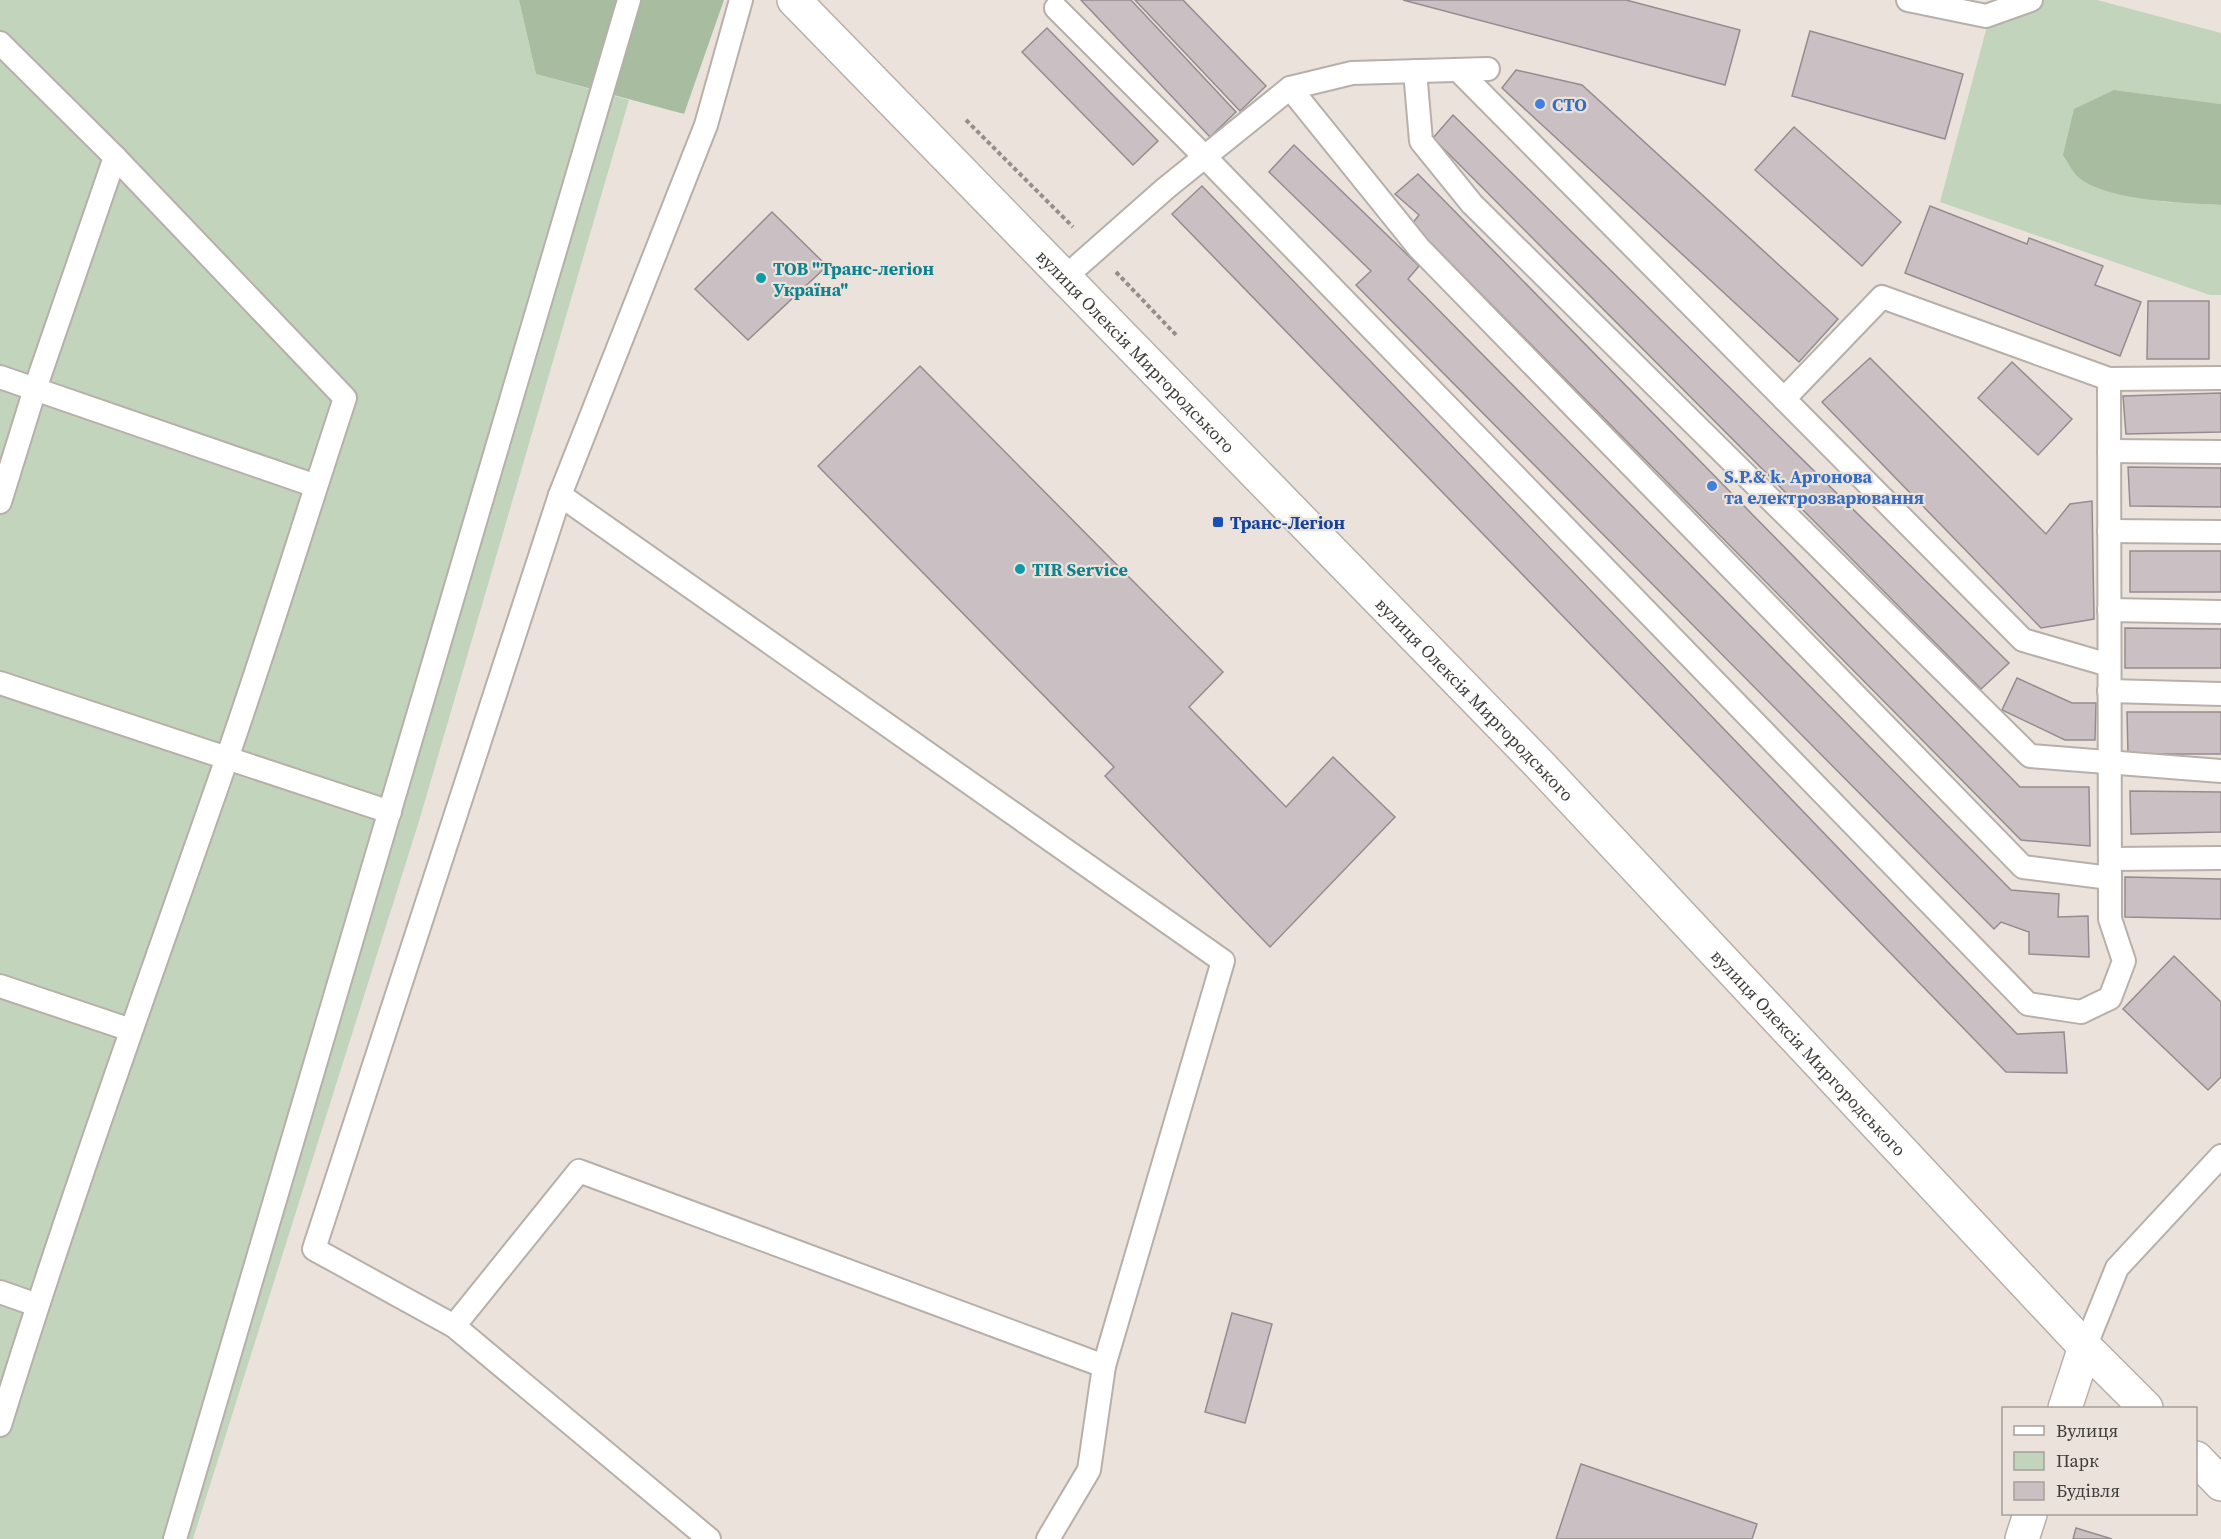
<svg xmlns="http://www.w3.org/2000/svg" width="2221" height="1539" viewBox="0 0 2221 1539" font-family="'Source Serif 4',serif">
	<style>
		.green { fill: #c3d4bd }
		.forest { fill: #a8bda0 }
		.building { fill: #cac0c3; stroke: #958c8f; stroke-width: 1.5 }
		.lines { fill: none; stroke-linecap: round; stroke-linejoin: round }
		.lane-casing { stroke: #b7afa9; stroke-width: 26 }
		.street-casing { stroke: #b7afa9; stroke-width: 36 }
		.path { stroke: #958f8a; stroke-width: 4; stroke-dasharray: 4.5 3; stroke-linecap: butt }
		.lane { stroke: #fff; stroke-width: 22 }
		.street { stroke: #fff; stroke-width: 33 }
		.shop-dot { fill: #3f7fe0; stroke: #eae2db; stroke-width: 2 }
		.culture-dot { fill: #0f9aa8; stroke: #eae2db; stroke-width: 2 }
		.transit-dot { fill: #1a4fb4; stroke: #eae2db; stroke-width: 2 }
		.labels { text-anchor: middle; dominant-baseline: central; stroke-width: 4.5; stroke-linejoin: round; paint-order: stroke }
		.shop-label { font-size: 18px; font-weight: bold; fill: #366cbe; stroke: #eae2db; text-anchor: start }
		.culture-label { font-size: 18px; font-weight: bold; fill: #0d838f; stroke: #eae2db; text-anchor: start }
		.street-label { font-size: 18px; fill: #3f3c39; stroke: #eae2db }
		.transit-label { font-size: 18px; font-weight: bold; fill: #164399; stroke: #eae2db; text-anchor: start }
	</style>
	<rect width="100%" height="100%" fill="#eae2db"/>
	<g class="green">
		<polygon points="0,0 519,0 536,74 629,100 420,818 193,1539 0,1539"/>
		<polygon points="1994,0 2097,0 2221,33 2221,104 2114,90 2102,190 2165,202 2221,205 2221,295 2210,295 1940,202"/>
	</g>
	<g class="forest">
		<polygon points="519,0 724,0 684,114 536,74"/>
		<path d="M2114,90L2221,104V205C2186,203 2101,201 2076,175C2071,169 2067,161 2063,155L2074,109Z"/>
	</g>
	<g class="building">
		<polygon points="1081,0 1131,0 1236,112 1210,137"/>
		<polygon points="1135,0 1183,0 1266,86 1240,111"/>
		<polygon points="1403,0 1626,0 1740,30 1725,85"/>
		<polygon points="1047,28 1158,141 1133,165 1022,52"/>
		<polygon points="1810,31 1963,74 1945,139 1792,96"/>
		<polygon points="1516,70 1582,85 1838,319 1799,362 1502,88"/>
		<polygon points="1453,115 2009,663 1981,689 1433,138"/>
		<polygon points="1794,127 1901,222 1862,266 1755,170"/>
		<polygon points="1294,145 1419,266 1408,279 2011,890 2059,894 2058,917 2088,916 2089,957 2029,954 2029,932 2001,922 1994,929 1356,285 1371,271 1269,172"/>
		<polygon points="1418,174 2020,787 2089,787 2090,846 2021,840 1412,224 1419,215 1395,194"/>
		<polygon points="1202,186 2017,1034 2064,1032 2067,1073 2006,1072 1172,214"/>
		<polygon points="1930,206 2027,244 2029,238 2103,266 2095,285 2141,302 2120,356 1905,273"/>
		<polygon points="772,212 827,266 748,340 695,289"/>
		<polygon points="2148,301 2209,301 2209,359 2147,359"/>
		<polygon points="1870,358 2046,534 2070,504 2092,501 2094,619 2041,628 1822,402"/>
		<polygon points="2012,362 2072,419 2038,455 1978,398"/>
		<polygon points="920,366 1223,672 1189,707 1286,807 1333,757 1395,817 1270,947 1105,776 1114,767 818,466"/>
		<polygon points="2221,393 2221,432 2126,434 2123,396"/>
		<polygon points="2128,467 2221,468 2221,507 2130,506"/>
		<rect x="2130" y="551" width="91" height="41"/>
		<polygon points="2125,628 2221,629 2221,668 2125,668"/>
		<polygon points="2017,678 2072,703 2096,703 2095,740 2065,740 2002,710"/>
		<polygon points="2127,712 2221,712 2221,754 2128,754"/>
		<polygon points="2130,791 2221,792 2221,832 2131,834"/>
		<polygon points="2125,877 2221,879 2221,919 2125,917"/>
		<polygon points="2174,956 2221,1002 2221,1077 2208,1090 2123,1009"/>
		<polygon points="1232,1313 1272,1324 1245,1423 1205,1412"/>
		<polygon points="1581,1464 1757,1524 1752,1539 1556,1539"/>
		<polygon points="2076,1528 2112,1539 2073,1539"/>
	</g>
	<g class="lines">
		<defs>
			<g id="lane">
				<polyline points="1908,0 1986,16 2031,0"/>
				<polyline points="1056,8 1206,158 2028,1004 2081,1012 2110,998 2124,961 2110,919 2109,379"/>
				<path d="M0,43L115,157L345,398C305,519 268,641 226,761C149,982 69,1201 0,1425"/>
				<polyline points="1458,70 2023,640 2109,665"/>
				<polyline points="1415,71 1421,141 1472,204 2030,756 2221,771"/>
				<polyline points="1290,88 1419,248 2023,867 2110,878"/>
				<polyline points="1064,278 1166,188 1290,88 1352,73 1488,69"/>
				<polyline points="0,377 316,486"/>
				<polyline points="1784,399 1882,297 2109,379 2221,378"/>
				<polyline points="2109,451 2221,452"/>
				<polyline points="560,495 1223,961 1104,1366 1089,1470 1048,1539"/>
				<polyline points="0,502 35,389 115,157"/>
				<polyline points="2109,531 2221,532"/>
				<polyline points="2109,610 2221,612"/>
				<polyline points="0,683 390,812"/>
				<polyline points="2109,691 2221,694"/>
				<polyline points="2110,859 2221,858"/>
				<polyline points="0,986 131,1030"/>
				<polyline points="0,1292 37,1305"/>
				<polyline points="454,1326 579,1171 1104,1366"/>
				<polyline points="2085,1347 2117,1268 2221,1156"/>
				<polyline points="175,1539 629,0"/>
				<polyline points="709,1539 454,1326 314,1249 560,495 706,125 741,0"/>
			</g>
			<g id="street">
				<path id="s1" d="M794,0L1539,764L2085,1347L2146,1408"/>
				<polyline points="2065,1408 2085,1347"/>
				<polyline points="2196,1458 2221,1484"/>
				<polyline points="2022,1539 2030,1514"/>
			</g>
		</defs>
		<use href="#lane" class="lane-casing"/>
		<use href="#street" class="street-casing"/>
		<g class="path">
			<polyline points="966,120 1073,227"/>
			<polyline points="1116,272 1177,336"/>
		</g>
		<use href="#lane" class="lane"/>
		<use href="#street" class="street"/>
	</g>
	<g class="shop-dot">
		<circle cx="1540" cy="104" r="6"/>
		<circle cx="1712" cy="486" r="6"/>
	</g>
	<g class="culture-dot">
		<circle cx="761" cy="278" r="6"/>
		<circle cx="1020" cy="569" r="6"/>
	</g>
	<rect class="transit-dot" x="1212" y="516" width="12" height="12" rx="3"/>
	<g class="labels">
		<g class="shop-label">
			<text x="1552" y="104">СТО</text>
			<text x="1724" y="476">S.P.&amp; k. Аргонова<tspan x="1724" dy="21">та електрозварювання</tspan></text>
		</g>
		<g class="culture-label">
			<text x="773" y="268">ТОВ "Транс-легіон<tspan x="773" dy="21">Україна"</tspan></text>
			<text x="1032" y="569">TIR Service</text>
		</g>
		<g class="street-label">
			<text stroke="none"><textPath href="#s1" startOffset="490">вулиця Олексія Миргородського</textPath></text>
			<text stroke="none"><textPath href="#s1" startOffset="976">вулиця Олексія Миргородського</textPath></text>
			<text stroke="none"><textPath href="#s1" startOffset="1462">вулиця Олексія Миргородського</textPath></text>
		</g>
		<g class="transit-label">
			<text x="1230" y="522">Транс-Легіон</text>
		</g>
	</g>
	<rect x="2002" y="1407" width="195" height="108" fill="#eae2db" stroke="#a6a09a" stroke-width="1.5"/>
	<rect x="2014" y="1426" width="30" height="9" fill="#ffffff" stroke="#a6a09a" stroke-width="1.5"/>
	<text x="2056" y="1437" font-size="18" fill="#3f3c39">Вулиця</text>
	<rect x="2014" y="1452" width="30" height="18" fill="#c3d4bd" stroke="#a6a09a" stroke-width="1.5"/>
	<text x="2056" y="1467" font-size="18" fill="#3f3c39">Парк</text>
	<rect x="2014" y="1482" width="30" height="18" fill="#cac0c3" stroke="#a6a09a" stroke-width="1.5"/>
	<text x="2056" y="1497" font-size="18" fill="#3f3c39">Будівля</text>
</svg>
